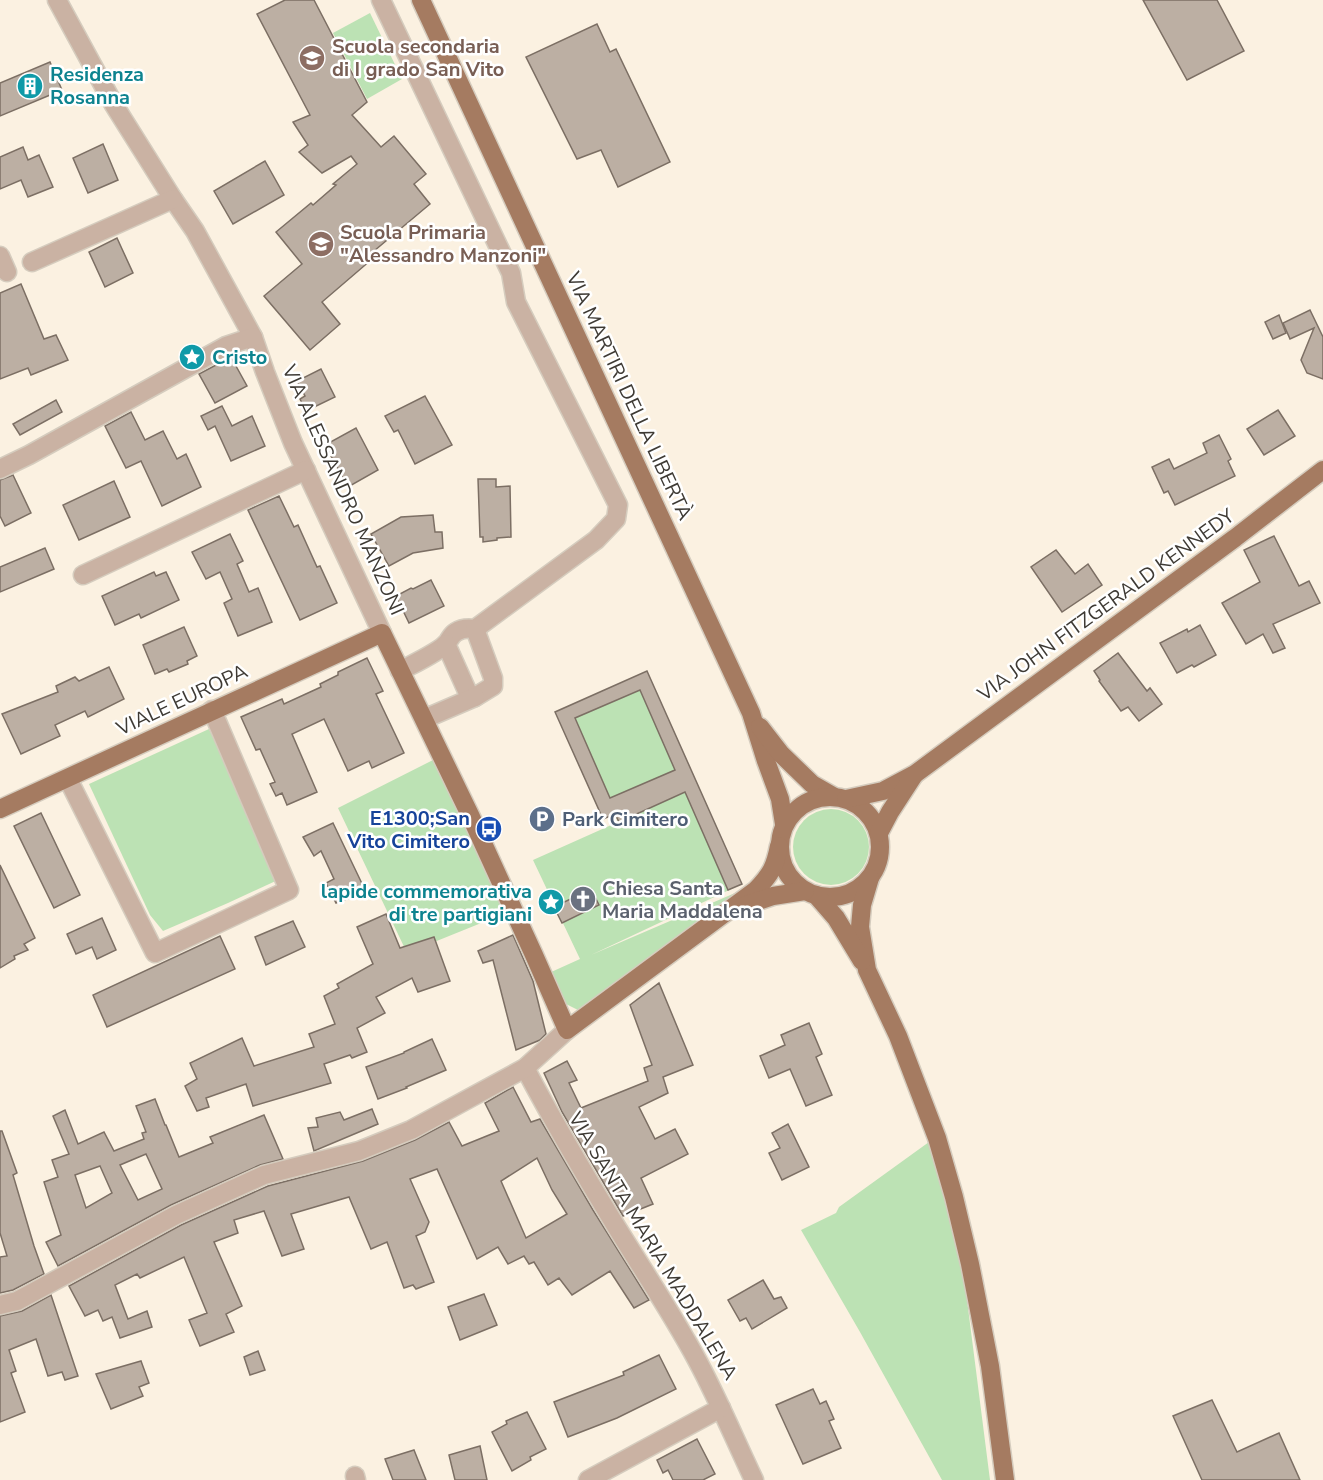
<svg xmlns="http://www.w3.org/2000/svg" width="1323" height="1480" viewBox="0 0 1323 1480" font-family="'Nunito Sans',sans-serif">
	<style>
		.green { fill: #bce2b4 }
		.building { fill: #bcafa3; stroke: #7c6f64; stroke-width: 1.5; fill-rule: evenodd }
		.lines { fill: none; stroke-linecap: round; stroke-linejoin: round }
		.minor-casing { stroke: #d5ccbe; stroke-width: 21 }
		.major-casing { stroke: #d5ccbe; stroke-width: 21 }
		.minor { stroke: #cab2a3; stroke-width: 18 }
		.major { stroke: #a57b61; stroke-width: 18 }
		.labels { text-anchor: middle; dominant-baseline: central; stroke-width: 5; stroke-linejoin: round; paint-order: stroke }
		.education-label { font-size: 20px; font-weight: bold; fill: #785e54; stroke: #fff; text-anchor: start }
		.culture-label { font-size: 20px; font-weight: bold; fill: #0d838f; stroke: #fff; text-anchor: start }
		.street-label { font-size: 20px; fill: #3e3a34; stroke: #fff }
		.transit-label { font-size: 20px; font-weight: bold; fill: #164399; stroke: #fff; text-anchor: end }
		.service-label { font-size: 20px; font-weight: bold; fill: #4e5e75; stroke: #fff; text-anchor: start }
		.worship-label { font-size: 20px; font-weight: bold; fill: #5b616d; stroke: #fff; text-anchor: start }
	</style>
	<rect width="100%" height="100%" fill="#fbf1e1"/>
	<g class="green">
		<polygon points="370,13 402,79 367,99 333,33"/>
		<polygon points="647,671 742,884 591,955 742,890 580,1011 562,1002 549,973 580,959 533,860 618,822 615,814 603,819 555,712"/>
		<polygon points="209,729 280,879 228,903 163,931 150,915 89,784"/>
		<polygon points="435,759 474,847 506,913 407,953 338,808"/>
		<circle cx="831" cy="847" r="38"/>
		<polygon points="929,1142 962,1261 990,1480 942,1480 860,1332 801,1230 836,1213 839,1207"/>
	</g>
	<g class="building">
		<polygon points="285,0 314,0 367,102 352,115 381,147 394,136 426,174 414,184 430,204 368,256 371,260 322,302 340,324 310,350 264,296 302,264 276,232 311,203 313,205 336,185 333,184 357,164 351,156 322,173 299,152 308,145 293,122 310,115 257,14"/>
		<polygon points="1143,0 1217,0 1244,51 1187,80"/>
		<polygon points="597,24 610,52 616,49 670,162 618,187 601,150 577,159 526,57"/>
		<polygon points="50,62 62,90 0,116 0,83"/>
		<polygon points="103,144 118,180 88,193 73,158"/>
		<polygon points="23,147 28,160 39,155 53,187 28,197 21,180 0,189 0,157"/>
		<polygon points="265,161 284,195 233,224 214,191"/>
		<polygon points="117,238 133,273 105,287 89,252"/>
		<polygon points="21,284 44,339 56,335 68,360 31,375 28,368 0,379 0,293"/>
		<polygon points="1310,310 1323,337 1323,379 1307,373 1301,360 1314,328 1290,339 1283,323"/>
		<polygon points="1279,315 1286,333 1273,339 1265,322"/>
		<polygon points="231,357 247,386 215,403 199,374"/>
		<polygon points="321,369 335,397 306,411 300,399 305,396 297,381"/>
		<polygon points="425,396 452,445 415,464 398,430 394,432 385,416"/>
		<polygon points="56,400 62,412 20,435 13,424"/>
		<polygon points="222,406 232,426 252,416 265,446 231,461 215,426 208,430 201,416"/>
		<polygon points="1278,410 1295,436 1264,455 1247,429"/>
		<polygon points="131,412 145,440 163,431 177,459 186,454 201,487 162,506 141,461 126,468 105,426"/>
		<polygon points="356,428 378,470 348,487 325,445"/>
		<polygon points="1219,435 1231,459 1228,461 1235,476 1175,505 1168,491 1164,493 1152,467 1169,459 1174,469 1207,453 1203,443"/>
		<polygon points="13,475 31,513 5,526 0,516 0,480"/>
		<polygon points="478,479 496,479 496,487 510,486 511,537 497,538 497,540 483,542 483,537 480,537"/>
		<polygon points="114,481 130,517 79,540 63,505"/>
		<polygon points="279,496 294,527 298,525 317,567 320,566 337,603 300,620 248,510"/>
		<polygon points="433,515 435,532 442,532 443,548 413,553 389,566 371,534 401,517"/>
		<polygon points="230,534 243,561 237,564 249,592 258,588 272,622 238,636 224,603 232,599 220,572 206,579 192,552"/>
		<polygon points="1274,536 1299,586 1309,581 1320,603 1273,624 1285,648 1273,653 1263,634 1246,644 1222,603 1260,582 1244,550"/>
		<polygon points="45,548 54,569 0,592 0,567"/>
		<polygon points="1056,550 1075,574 1088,564 1102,585 1062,612 1031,567"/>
		<polygon points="154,572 156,576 166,572 179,600 141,618 139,614 115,625 102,596"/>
		<polygon points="431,580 444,606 409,623 396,596 411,588 413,589"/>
		<polygon points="1200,625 1216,655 1194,667 1192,665 1177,673 1160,643 1187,629 1188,632"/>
		<polygon points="184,627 197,656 187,661 188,664 169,672 167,669 155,674 143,645"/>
		<polygon points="1118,653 1147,691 1150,688 1162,704 1139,721 1128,707 1121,711 1099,681 1100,680 1094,671"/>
		<polygon points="367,658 383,691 376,694 404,753 372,768 369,761 348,771 324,719 292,734 317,792 287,805 282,793 276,796 270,784 275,782 260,749 256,750 241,717 282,699 284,704 321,687 320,684 338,675 338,672"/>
		<polygon points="109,667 124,699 88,717 85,711 55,725 60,736 21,754 2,714 58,692 56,686 75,677 79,681"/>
		<path d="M647,671L742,884L728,890L685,792L619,822L615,814L603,819L555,712ZM640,690L675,770L610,798L575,718Z"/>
		<polygon points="41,813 80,895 54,908 14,826"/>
		<polygon points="333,823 366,892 336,903 326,883 334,879 321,851 314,856 303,837"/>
		<polygon points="0,865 35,938 24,944 28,950 14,956 15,959 0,968"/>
		<polygon points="591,889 599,905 562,923 554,907"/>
		<polygon points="386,914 400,948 434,937 450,981 418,992 412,978 376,997 385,1013 357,1028 367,1052 352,1058 350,1055 324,1064 331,1083 253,1106 246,1084 206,1098 209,1107 197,1111 185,1086 197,1079 190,1063 242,1038 254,1066 314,1047 309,1034 335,1024 324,996 339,988 337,984 373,964 357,927"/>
		<polygon points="102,918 116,950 97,959 92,947 76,954 67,934"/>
		<polygon points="293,921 305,947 266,965 255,937"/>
		<polygon points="513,935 533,981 546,1034 540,1040 516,1050 493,960 483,963 478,951"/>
		<polygon points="220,936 235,969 107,1027 93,995"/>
		<polygon points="659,983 693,1065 663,1077 668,1093 639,1107 655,1139 675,1129 688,1154 641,1178 653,1204 623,1216 562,1112 544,1073 567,1061 577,1080 569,1083 581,1108 648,1081 644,1068 652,1065 630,1005"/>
		<polygon points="809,1023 822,1054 816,1057 832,1095 806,1106 790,1069 769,1078 760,1056 785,1045 781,1035"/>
		<polygon points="432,1039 446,1070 406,1087 407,1088 378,1099 366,1067 404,1053 404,1052"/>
		<path d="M513,1087L531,1122L540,1119L593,1210L649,1300L634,1308L610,1271L572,1295L559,1278L548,1285L534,1262L529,1264L524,1256L508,1264L498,1247L477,1259L437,1169L410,1179L429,1222L425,1232L416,1236L434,1282L416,1289L413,1285L404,1288L387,1242L371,1249L349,1197L291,1214L304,1249L282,1256L264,1211L234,1220L238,1233L214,1242L242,1306L226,1314L234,1332L200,1346L189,1320L207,1313L184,1257L140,1278L137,1274L115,1285L128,1319L147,1311L152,1327L120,1338L112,1317L103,1321L98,1310L85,1316L69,1286L181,1225L268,1186L363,1161L415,1140L449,1122L462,1146L499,1131L485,1103ZM537,1158L552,1190L567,1214L526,1238L501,1181Z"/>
		<path d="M155,1099L165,1125H166L179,1157L213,1143L210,1137L264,1115L283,1159L260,1165L171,1205L58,1266L46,1242L61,1235L44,1182L58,1177L52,1160L69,1154L53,1116L65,1110L78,1144L104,1132L114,1151L144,1139L142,1133L146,1132L136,1106ZM146,1154L162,1189L138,1200L120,1165ZM100,1166L112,1193L86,1208L75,1175Z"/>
		<polygon points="372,1109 378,1124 314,1151 308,1128 318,1127 316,1118 340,1112 344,1120"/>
		<polygon points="788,1124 809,1167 782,1180 769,1153 780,1148 772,1133"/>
		<polygon points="0,1131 2,1131 17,1173 13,1175 34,1246 44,1274 13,1290 0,1293 0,1257 7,1256 0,1233"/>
		<polygon points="763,1280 774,1299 781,1297 787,1308 752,1329 746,1318 740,1321 728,1300"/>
		<polygon points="484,1294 497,1325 460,1340 448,1307"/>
		<polygon points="51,1295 78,1376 65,1380 62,1372 48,1376 36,1339 9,1350 16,1371 11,1373 25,1412 0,1422 0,1316 22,1311"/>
		<polygon points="258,1351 265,1370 250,1375 244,1357"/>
		<polygon points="659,1355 676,1389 617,1418 568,1437 554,1402 624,1375 623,1372"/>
		<polygon points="141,1361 149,1383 139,1387 143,1396 111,1409 96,1374"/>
		<polygon points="813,1389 820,1404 826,1401 834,1419 829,1421 841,1448 803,1464 776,1405"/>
		<polygon points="1212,1400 1237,1452 1279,1433 1300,1480 1202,1480 1173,1416"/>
		<polygon points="527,1412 546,1449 530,1457 531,1460 512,1471 492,1432 507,1424 506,1421"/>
		<polygon points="697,1439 715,1474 703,1480 673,1480 668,1470 663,1473 657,1460"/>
		<polygon points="480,1446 487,1480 455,1480 449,1455"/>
		<polygon points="414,1450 426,1480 393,1480 385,1459"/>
	</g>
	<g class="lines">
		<defs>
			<g id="minor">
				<polyline points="57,0 114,105 173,199 195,231 253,337 265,372 293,443 382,633"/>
				<path d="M381,0L511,273L516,302L618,505L616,519L596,540L475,629C468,628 462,628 456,632C451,635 450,639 447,643C439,652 411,665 400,671"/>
				<polyline points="0,256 7,272"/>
				<polyline points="32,262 173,199"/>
				<polyline points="0,469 29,455 226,346 253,337"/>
				<polyline points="83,575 306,470"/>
				<polyline points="446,644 468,693 475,697 493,686 493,678 475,629"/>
				<polyline points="424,719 475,697"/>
				<polyline points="68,779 155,953 289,890 212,710"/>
				<path d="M525,1068C553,1121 583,1172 614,1223C642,1269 672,1313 697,1360C718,1399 735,1440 754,1480"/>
				<polyline points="0,1305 17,1301 176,1215 264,1175 359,1151 411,1130 525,1068 567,1030"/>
				<polyline points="355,1476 356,1480"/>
				<polyline points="588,1480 721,1408"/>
			</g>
			<g id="major">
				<polyline points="421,0 751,713 766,761 780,799 784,824"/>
				<polyline points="760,727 781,754 812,784 833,796"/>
				<circle cx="830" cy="847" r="50"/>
				<polyline points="846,799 883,791 915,774 1235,538 1323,470"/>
				<path d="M0,809L382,633L471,817L534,955L567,1030L756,890C771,874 775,867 779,846"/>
				<polyline points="879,833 890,812 914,775"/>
				<polyline points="870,878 862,905 860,927 867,970 898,1036 937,1138 954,1197 970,1264 990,1366 1005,1480"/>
				<polyline points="816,895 836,918 862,961"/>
				<polyline points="743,906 773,896 805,891"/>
			</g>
		</defs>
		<use href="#minor" class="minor-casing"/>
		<use href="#major" class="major-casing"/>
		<use href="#minor" class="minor"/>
		<use href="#major" class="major"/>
	</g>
	<defs>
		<symbol id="school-disc" viewBox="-11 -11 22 22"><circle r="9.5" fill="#8d6e63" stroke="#fff"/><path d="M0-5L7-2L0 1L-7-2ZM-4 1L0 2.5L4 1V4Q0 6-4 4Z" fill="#fff"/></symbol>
		<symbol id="building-disc" viewBox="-11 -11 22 22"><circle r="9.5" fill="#0f9aa8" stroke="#fff"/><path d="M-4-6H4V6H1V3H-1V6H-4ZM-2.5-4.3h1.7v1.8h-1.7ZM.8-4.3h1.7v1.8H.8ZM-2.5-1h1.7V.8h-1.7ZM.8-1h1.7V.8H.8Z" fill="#fff"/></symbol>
		<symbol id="sight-disc" viewBox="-11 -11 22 22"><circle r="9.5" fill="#0f9aa8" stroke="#fff"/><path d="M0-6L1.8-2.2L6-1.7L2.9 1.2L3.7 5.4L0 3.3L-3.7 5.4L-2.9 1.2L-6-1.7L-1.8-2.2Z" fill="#fff"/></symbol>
		<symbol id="parking-disc" viewBox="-11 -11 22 22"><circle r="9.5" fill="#5c6f8a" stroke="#fff"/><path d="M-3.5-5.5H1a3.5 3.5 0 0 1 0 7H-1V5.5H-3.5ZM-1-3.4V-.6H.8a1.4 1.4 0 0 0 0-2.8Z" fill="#fff"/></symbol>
		<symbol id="bus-disc" viewBox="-11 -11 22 22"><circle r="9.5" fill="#1a4fb4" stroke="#fff"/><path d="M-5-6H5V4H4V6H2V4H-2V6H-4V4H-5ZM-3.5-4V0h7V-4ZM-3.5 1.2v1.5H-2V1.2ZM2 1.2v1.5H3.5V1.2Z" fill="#fff"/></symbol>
		<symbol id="church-disc" viewBox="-11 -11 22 22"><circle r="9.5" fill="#6b7280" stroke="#fff"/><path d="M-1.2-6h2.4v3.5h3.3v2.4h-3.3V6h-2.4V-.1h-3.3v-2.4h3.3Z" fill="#fff"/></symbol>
	</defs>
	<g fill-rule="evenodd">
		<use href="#school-disc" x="297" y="43" width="30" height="30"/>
		<use href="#building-disc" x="15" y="71" width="30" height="30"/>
		<use href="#school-disc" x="306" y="229" width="30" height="30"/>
		<use href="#sight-disc" x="177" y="342" width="30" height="30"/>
		<use href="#parking-disc" x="527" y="804" width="30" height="30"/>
		<use href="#bus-disc" x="474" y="814" width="30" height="30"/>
		<use href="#church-disc" x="568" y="884" width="30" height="30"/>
		<use href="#sight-disc" x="536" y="887" width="30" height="30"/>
	</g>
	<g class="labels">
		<g class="education-label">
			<text x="332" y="46">Scuola secondaria<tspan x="332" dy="23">di I grado San Vito</tspan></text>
			<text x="340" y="232">Scuola Primaria<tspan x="340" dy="23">"Alessandro Manzoni"</tspan></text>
		</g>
		<g class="culture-label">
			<text x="50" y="74">Residenza<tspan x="50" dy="23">Rosanna</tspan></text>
			<text x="212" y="357">Cristo</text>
			<text x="532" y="891" text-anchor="end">lapide commemorativa<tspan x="532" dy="23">di tre partigiani</tspan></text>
		</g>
		<g class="street-label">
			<text transform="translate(629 396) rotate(65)">VIA MARTIRI DELLA LIBERTÀ</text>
			<text transform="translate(343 490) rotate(66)">VIA ALESSANDRO MANZONI</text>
			<text transform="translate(1106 605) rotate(-36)">VIA JOHN FITZGERALD KENNEDY</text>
			<text transform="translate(182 700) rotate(-25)">VIALE EUROPA</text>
			<text transform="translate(653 1246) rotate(59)">VIA SANTA MARIA MADDALENA</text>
		</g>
		<g class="transit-label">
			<text x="470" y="818">E1300;San<tspan x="470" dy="23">Vito Cimitero</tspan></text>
		</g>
		<g class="service-label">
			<text x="562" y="819">Park Cimitero</text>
		</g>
		<g class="worship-label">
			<text x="602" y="888">Chiesa Santa<tspan x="602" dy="23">Maria Maddalena</tspan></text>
		</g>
	</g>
</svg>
